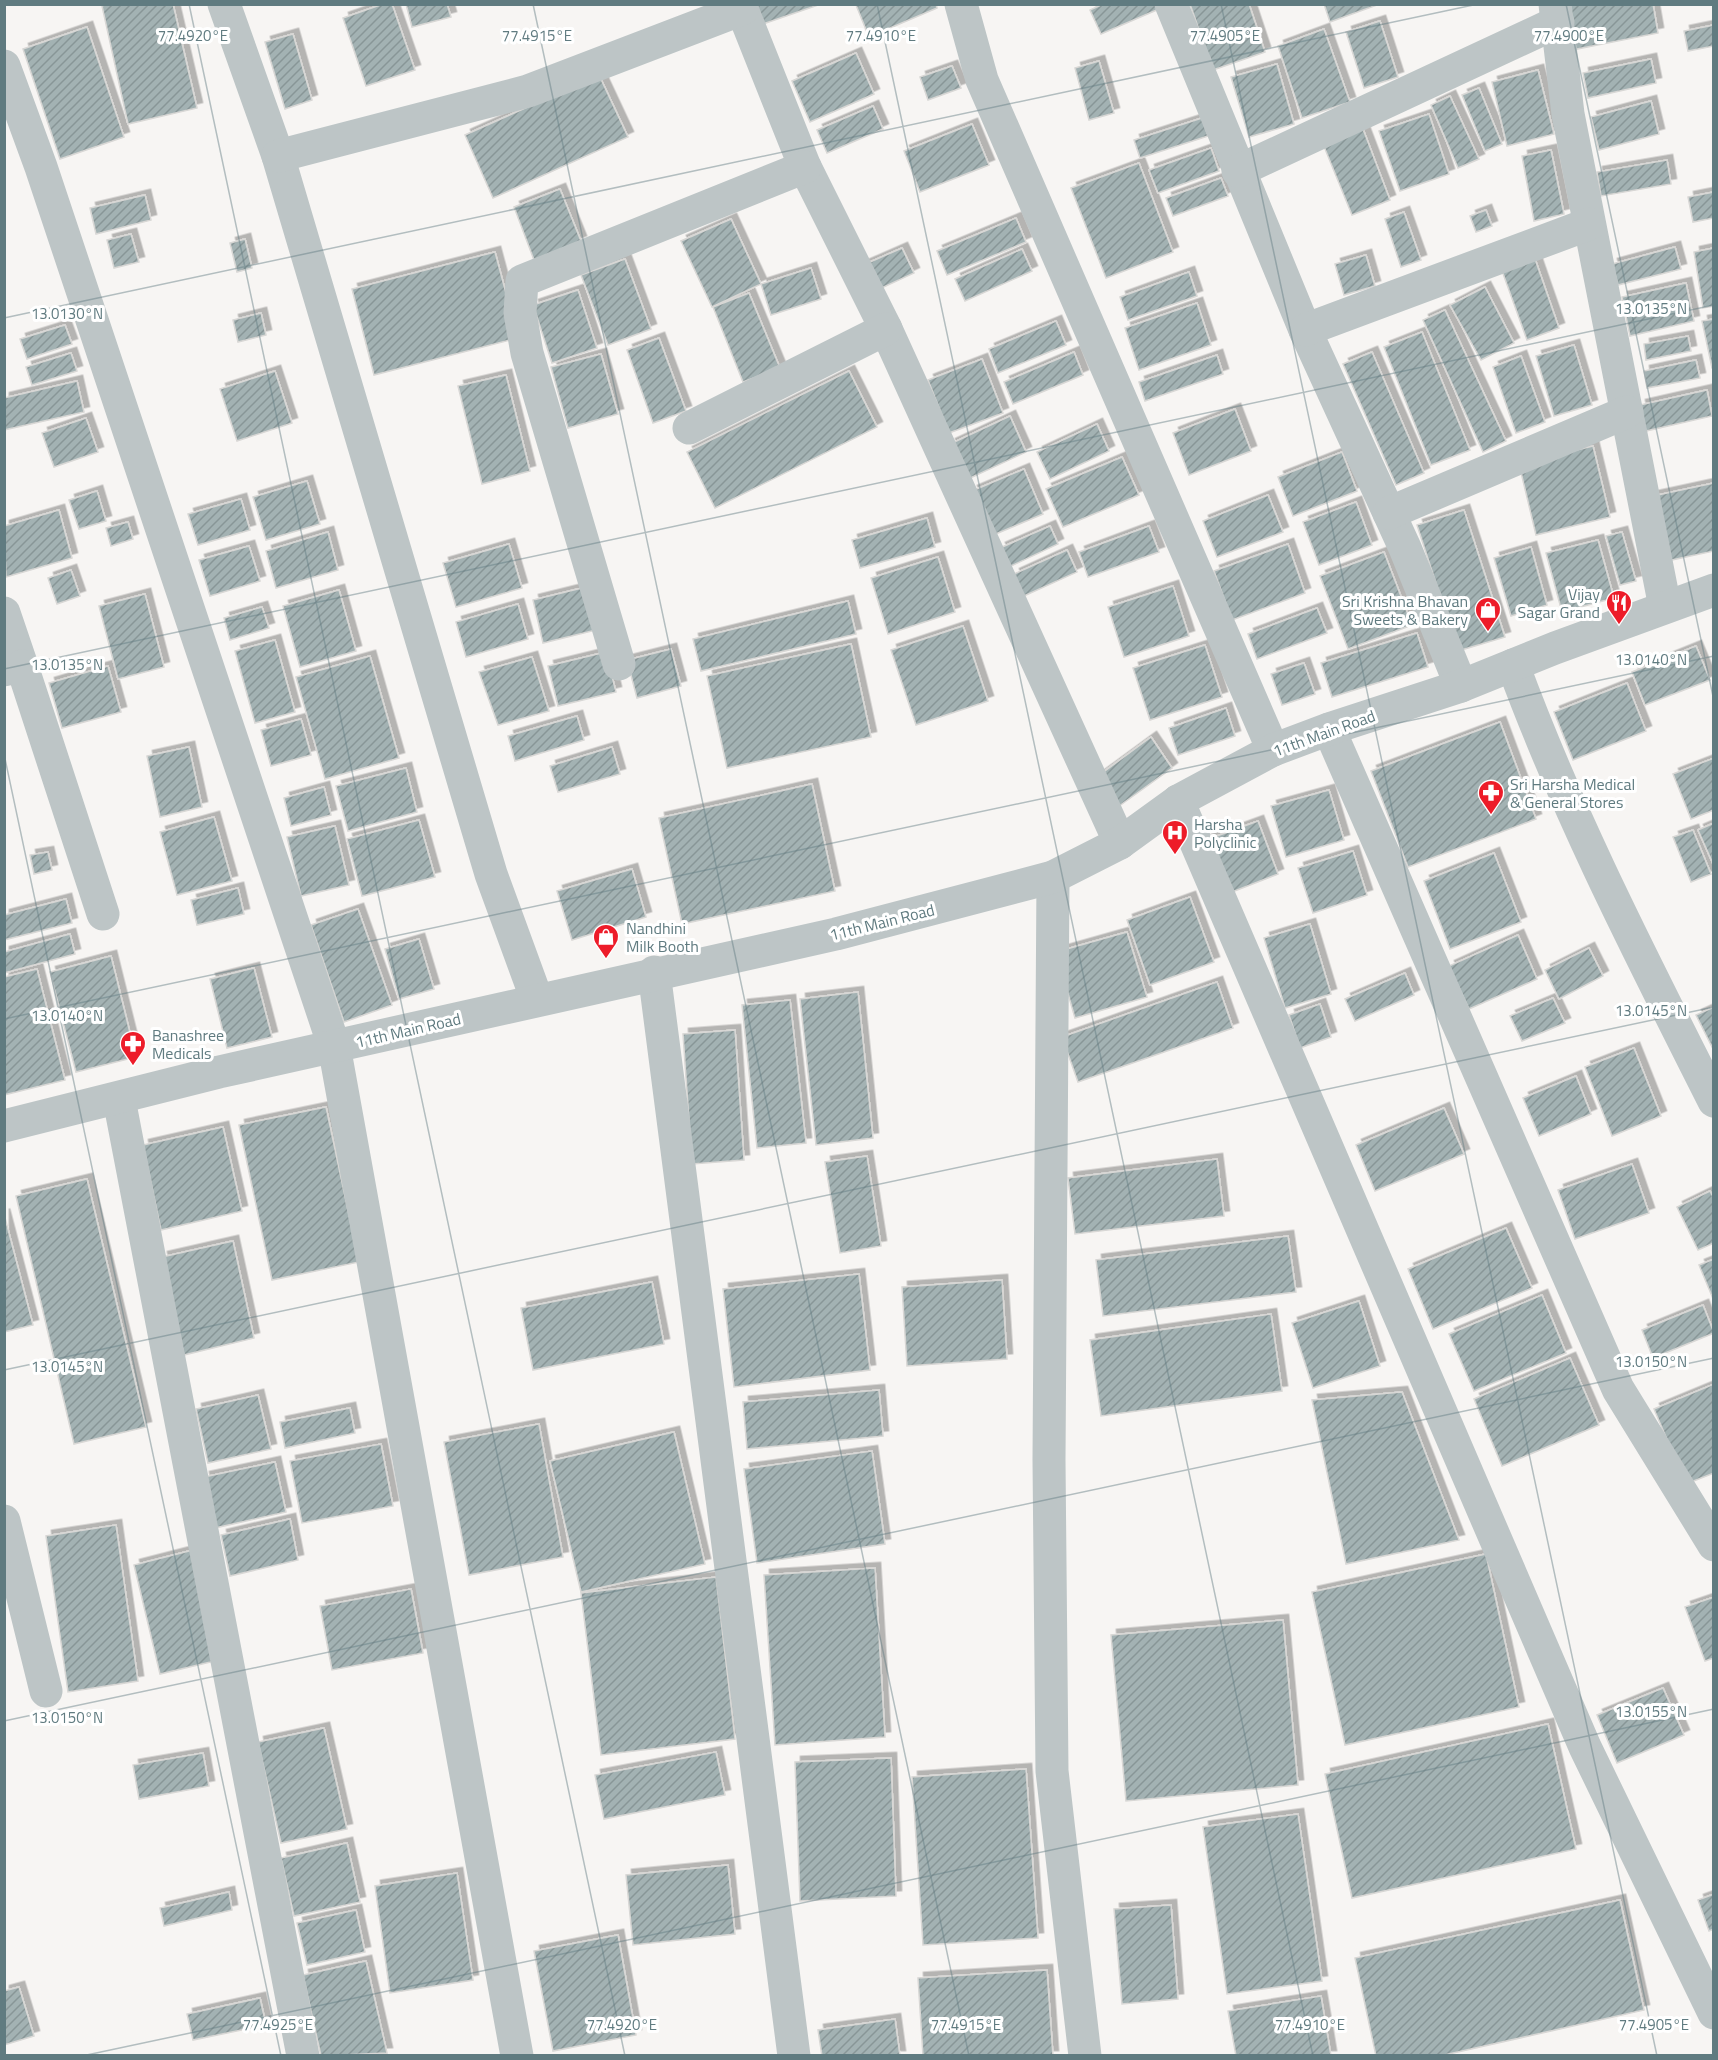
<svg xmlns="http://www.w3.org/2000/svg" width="1718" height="2060" viewBox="0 0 1718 2060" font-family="'Titillium Web',sans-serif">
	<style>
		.building { fill: url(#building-hatch); stroke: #d8d7d5; stroke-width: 1.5; filter: url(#shadow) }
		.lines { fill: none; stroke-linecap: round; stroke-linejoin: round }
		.minor { stroke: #bdc5c6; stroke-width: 33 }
		.tertiary { stroke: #bdc5c6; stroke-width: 33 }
		.ticks { fill: none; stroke: #607b80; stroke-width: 1.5; stroke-opacity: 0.45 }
		.labels { text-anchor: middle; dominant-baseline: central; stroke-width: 6; stroke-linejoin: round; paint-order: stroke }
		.poi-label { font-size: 16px; fill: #607b80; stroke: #fff; text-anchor: start }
		.street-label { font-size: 16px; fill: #607b80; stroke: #fff }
		.ticks-label { font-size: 15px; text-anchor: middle; fill: #607b80; stroke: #fff; stroke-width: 6; stroke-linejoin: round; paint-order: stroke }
	</style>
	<defs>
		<pattern id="building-hatch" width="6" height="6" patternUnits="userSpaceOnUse" patternTransform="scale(1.5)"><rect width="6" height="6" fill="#a3b2b3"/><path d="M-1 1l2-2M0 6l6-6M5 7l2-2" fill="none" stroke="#889697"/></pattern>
		<filter id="shadow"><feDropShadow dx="5.5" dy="-5.5" stdDeviation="0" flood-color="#0004"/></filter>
	</defs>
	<rect width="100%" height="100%" fill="#f7f5f3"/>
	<g class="building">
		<polygon points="107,4 173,4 197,108 128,124 102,6"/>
		<polygon points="383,4 392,4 415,70 366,86 343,18"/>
		<polygon points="406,4 447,4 451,17 412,27"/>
		<polygon points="756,4 821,4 763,24"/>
		<polygon points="936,4 937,8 869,37 856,5"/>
		<polygon points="1103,4 1157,4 1159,9 1101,34 1090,10"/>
		<polygon points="1190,4 1249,4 1265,52 1213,70"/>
		<polygon points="1324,4 1377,4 1377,5 1330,22"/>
		<polygon points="1563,4 1653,4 1658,33 1572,50"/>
		<polygon points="1380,21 1398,77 1364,88 1346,32"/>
		<polygon points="1714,25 1714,46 1688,51 1684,31"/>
		<polygon points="87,27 124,137 60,159 23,49"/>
		<polygon points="1324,29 1350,102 1302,118 1278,46"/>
		<polygon points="293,34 312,100 285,109 265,42"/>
		<polygon points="856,53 874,94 810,122 792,81"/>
		<polygon points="1651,59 1656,83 1588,98 1583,73"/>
		<polygon points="1099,61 1114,113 1089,120 1075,68"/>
		<polygon points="1277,64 1294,124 1249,137 1231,77"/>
		<polygon points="952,66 961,88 928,100 920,77"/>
		<polygon points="1538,70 1554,134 1507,146 1492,82"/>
		<polygon points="599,75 628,137 493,198 465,135"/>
		<polygon points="1479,88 1502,144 1485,151 1462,95"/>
		<polygon points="1450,96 1479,159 1458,168 1431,105"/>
		<polygon points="1651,101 1659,134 1599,150 1591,117"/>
		<polygon points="873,106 883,129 827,153 817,130"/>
		<polygon points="1429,114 1449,174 1400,191 1379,131"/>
		<polygon points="1202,118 1208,136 1140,158 1134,140"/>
		<polygon points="972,124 989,165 920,192 904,151"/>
		<polygon points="1363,129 1390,200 1352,215 1323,144"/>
		<polygon points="1211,148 1219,171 1158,193 1149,170"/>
		<polygon points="1551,150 1564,214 1534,221 1522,156"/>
		<polygon points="1667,160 1671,184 1601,196 1597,172"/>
		<polygon points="1139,163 1173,252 1106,278 1071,188"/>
		<polygon points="1221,178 1228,196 1173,216 1166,198"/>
		<polygon points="560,189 581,241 534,260 514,207"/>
		<polygon points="1714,192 1714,218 1693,222 1688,197"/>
		<polygon points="145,195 151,220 96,234 90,208"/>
		<polygon points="1486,210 1492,226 1476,232 1470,216"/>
		<polygon points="1404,212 1421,260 1401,267 1385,219"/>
		<polygon points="1016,218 1026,242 947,275 937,251"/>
		<polygon points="731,219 761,284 712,307 681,241"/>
		<polygon points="131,234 139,262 114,268 107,240"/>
		<polygon points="245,239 252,268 237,272 230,243"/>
		<polygon points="1675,247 1681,269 1618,285 1612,264"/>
		<polygon points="902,248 914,273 873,292 861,266"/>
		<polygon points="1714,248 1714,306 1703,308 1694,252"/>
		<polygon points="1022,249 1032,271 965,301 955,279"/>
		<polygon points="495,252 518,338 374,375 352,289"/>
		<polygon points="1366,255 1375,286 1344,295 1335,264"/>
		<polygon points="1534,256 1559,328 1527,340 1501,268"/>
		<polygon points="625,259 651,329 608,345 581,275"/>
		<polygon points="811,268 821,299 771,315 761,284"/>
		<polygon points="1189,272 1197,296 1128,320 1120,297"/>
		<polygon points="1686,283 1694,321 1630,336 1622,297"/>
		<polygon points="1485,287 1514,343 1481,360 1450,305"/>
		<polygon points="578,290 597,348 552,363 533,305"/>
		<polygon points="749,293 780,368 743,382 713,307"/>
		<polygon points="1197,303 1211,345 1139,370 1125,328"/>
		<polygon points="1445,310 1506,441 1483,452 1423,320"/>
		<polygon points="261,313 266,335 238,342 233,320"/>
		<polygon points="1714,319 1714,368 1712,368 1702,321"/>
		<polygon points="1056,321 1066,345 998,373 989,349"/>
		<polygon points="65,325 72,344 27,359 20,339"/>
		<polygon points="1422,332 1470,450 1431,465 1384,347"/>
		<polygon points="1688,336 1691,351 1646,360 1644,344"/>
		<polygon points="659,338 686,411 653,423 627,350"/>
		<polygon points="1574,345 1592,405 1554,416 1536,356"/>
		<polygon points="1074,352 1083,375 1013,404 1004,382"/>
		<polygon points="1372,352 1424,473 1396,485 1343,364"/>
		<polygon points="71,353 77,371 32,385 26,367"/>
		<polygon points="601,354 618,414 568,428 551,367"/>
		<polygon points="1217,355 1223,374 1145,401 1139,382"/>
		<polygon points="1521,356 1545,422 1516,433 1493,367"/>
		<polygon points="982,359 1003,413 949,433 928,380"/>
		<polygon points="1696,360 1700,378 1647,388 1644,371"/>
		<polygon points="275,371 292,423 237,441 220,389"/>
		<polygon points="849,371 877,427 715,508 687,452"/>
		<polygon points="506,375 530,471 482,484 458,386"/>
		<polygon points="77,381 84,412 4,430 4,398"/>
		<polygon points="1707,390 1712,416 1646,431 1640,405"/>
		<polygon points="1235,409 1251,451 1189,475 1173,433"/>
		<polygon points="1010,416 1026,452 966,480 950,444"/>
		<polygon points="86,418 98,452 54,467 42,433"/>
		<polygon points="1097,424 1109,451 1050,479 1037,452"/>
		<polygon points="1593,446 1610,517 1536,535 1519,464"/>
		<polygon points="1342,452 1357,491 1293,516 1278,477"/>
		<polygon points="1122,457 1139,495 1063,527 1046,489"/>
		<polygon points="1024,469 1043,514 991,536 972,491"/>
		<polygon points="307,481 320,524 266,540 253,497"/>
		<polygon points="1714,483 1714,551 1667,561 1653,496"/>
		<polygon points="97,491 106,521 79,529 69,500"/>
		<polygon points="1268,495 1283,532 1217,557 1203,521"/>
		<polygon points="241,499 250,530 198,545 188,514"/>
		<polygon points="1356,502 1372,545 1319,565 1303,522"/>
		<polygon points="59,510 72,558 6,577 4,526"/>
		<polygon points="1464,510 1505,637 1458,651 1417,525"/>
		<polygon points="927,518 935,547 860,568 852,540"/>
		<polygon points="128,522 133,539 111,546 106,528"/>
		<polygon points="1050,526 1058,544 1009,567 1000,548"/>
		<polygon points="1149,526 1159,552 1088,577 1079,552"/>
		<polygon points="328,532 338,570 276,588 266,551"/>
		<polygon points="1622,532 1636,581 1620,585 1606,536"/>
		<polygon points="1598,540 1614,598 1562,612 1546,553"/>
		<polygon points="509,544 522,588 456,607 443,563"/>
		<polygon points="1288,544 1305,593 1232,620 1214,571"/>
		<polygon points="249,546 260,581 210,596 199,560"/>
		<polygon points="1531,547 1547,605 1511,616 1494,558"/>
		<polygon points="1067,550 1077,572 1024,596 1014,574"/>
		<polygon points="1384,552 1412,625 1348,649 1320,576"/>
		<polygon points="938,557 955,612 888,634 871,578"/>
		<polygon points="71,570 80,596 57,604 48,578"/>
		<polygon points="1173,586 1189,636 1124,657 1108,607"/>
		<polygon points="586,587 596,630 543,643 533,600"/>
		<polygon points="339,590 356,651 300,667 283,606"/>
		<polygon points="145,594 164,667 118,679 99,606"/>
		<polygon points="848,601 856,634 701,671 693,639"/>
		<polygon points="518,604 528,639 466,657 456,622"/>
		<polygon points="262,607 269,628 230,640 224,618"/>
		<polygon points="1317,608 1327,633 1257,659 1248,634"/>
		<polygon points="963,626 988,701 916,725 891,650"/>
		<polygon points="1417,633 1428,667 1332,697 1321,663"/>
		<polygon points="275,640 295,712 255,723 235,651"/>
		<polygon points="851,644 871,737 727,768 707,676"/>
		<polygon points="1205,645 1222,697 1150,720 1133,668"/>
		<polygon points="1696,646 1710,680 1645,705 1632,672"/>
		<polygon points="671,649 681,686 637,698 627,660"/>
		<polygon points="606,652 616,692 558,706 548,666"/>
		<polygon points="370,656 399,758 325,779 296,677"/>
		<polygon points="532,657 549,711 498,725 479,672"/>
		<polygon points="1304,663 1315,694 1282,705 1271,674"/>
		<polygon points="108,666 121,712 62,728 49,683"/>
		<polygon points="1627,683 1646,731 1573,760 1554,712"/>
		<polygon points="1226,708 1235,736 1178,755 1169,728"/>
		<polygon points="577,716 584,740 515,761 508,736"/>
		<polygon points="301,719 311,755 271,766 261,730"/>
		<polygon points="1500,722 1536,819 1408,867 1371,771"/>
		<polygon points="1151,737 1172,768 1115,809 1094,779"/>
		<polygon points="189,747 202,807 160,817 147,756"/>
		<polygon points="612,747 620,774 558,792 550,766"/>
		<polygon points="1714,758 1714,810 1691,819 1673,774"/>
		<polygon points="406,768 417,812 348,831 336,786"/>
		<polygon points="812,784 835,891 682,924 659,818"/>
		<polygon points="324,787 331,815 291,826 284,798"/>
		<polygon points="1329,790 1344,840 1286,857 1271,806"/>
		<polygon points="214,817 232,881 177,895 160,832"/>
		<polygon points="419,820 435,877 362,896 347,839"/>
		<polygon points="1258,821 1278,874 1227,894 1206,840"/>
		<polygon points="1714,823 1714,866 1698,830"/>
		<polygon points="335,826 349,885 301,896 287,837"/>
		<polygon points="1693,830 1711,874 1691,882 1673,837"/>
		<polygon points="1353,851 1367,895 1313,913 1298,868"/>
		<polygon points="48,852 52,870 34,874 30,855"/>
		<polygon points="1494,853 1521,922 1450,949 1424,881"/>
		<polygon points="632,869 646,917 572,940 557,891"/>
		<polygon points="238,888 244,914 197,925 191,900"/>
		<polygon points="1190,897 1214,962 1150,985 1127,920"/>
		<polygon points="66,899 72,923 4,940 4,915"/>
		<polygon points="358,909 392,1005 344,1022 311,925"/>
		<polygon points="1310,924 1331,994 1285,1008 1264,938"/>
		<polygon points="1127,932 1147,997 1075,1018 1056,952"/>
		<polygon points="70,934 75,954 4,973 4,952"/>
		<polygon points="1518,935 1537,979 1469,1009 1449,966"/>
		<polygon points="419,939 434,989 399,999 385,949"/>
		<polygon points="1589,948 1603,976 1559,999 1545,970"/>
		<polygon points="111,956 136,1057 76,1072 50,972"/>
		<polygon points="254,968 272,1037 227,1048 210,979"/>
		<polygon points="37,969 65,1080 4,1095 4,977"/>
		<polygon points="1405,973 1414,995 1355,1021 1345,999"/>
		<polygon points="1217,982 1233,1028 1078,1082 1062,1037"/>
		<polygon points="858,992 873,1138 816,1145 800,999"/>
		<polygon points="1553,998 1565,1023 1522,1041 1510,1016"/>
		<polygon points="790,1000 806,1143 757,1148 742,1005"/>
		<polygon points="1320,1004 1331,1037 1300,1048 1289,1015"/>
		<polygon points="1714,1007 1714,1051 1696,1015"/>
		<polygon points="735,1030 744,1160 692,1164 683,1034"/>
		<polygon points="1634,1048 1661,1116 1612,1136 1585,1067"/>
		<polygon points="1576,1076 1591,1114 1539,1136 1523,1098"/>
		<polygon points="326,1107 359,1262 272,1280 239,1125"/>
		<polygon points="1444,1108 1464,1154 1375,1191 1356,1145"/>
		<polygon points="223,1127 242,1211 161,1230 143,1145"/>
		<polygon points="867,1156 881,1246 840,1253 825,1162"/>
		<polygon points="1217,1159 1224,1216 1075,1234 1068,1178"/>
		<polygon points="1632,1164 1649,1213 1575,1239 1558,1190"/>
		<polygon points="87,1179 146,1427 74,1444 16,1196"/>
		<polygon points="1710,1191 1714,1199 1714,1243 1698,1250 1677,1207"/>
		<polygon points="4,1214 33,1325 4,1332"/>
		<polygon points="1506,1228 1532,1288 1433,1329 1408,1269"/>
		<polygon points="1288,1236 1296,1292 1103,1316 1096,1260"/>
		<polygon points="233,1241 254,1338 184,1355 162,1257"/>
		<polygon points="1714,1259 1714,1301 1699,1265"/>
		<polygon points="859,1274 870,1370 734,1387 723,1289"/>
		<polygon points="1002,1280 1007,1359 907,1366 902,1287"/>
		<polygon points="652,1282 664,1344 533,1370 521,1308"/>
		<polygon points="1542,1295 1566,1353 1474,1391 1449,1334"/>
		<polygon points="1359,1301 1380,1366 1313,1388 1292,1323"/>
		<polygon points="1703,1305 1714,1333 1653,1358 1642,1330"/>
		<polygon points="1271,1314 1282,1391 1101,1416 1090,1340"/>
		<polygon points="1570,1358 1599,1425 1502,1466 1474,1399"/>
		<polygon points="1714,1384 1714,1473 1686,1484 1654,1409"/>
		<polygon points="879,1390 883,1436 747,1449 743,1402"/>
		<polygon points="1402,1392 1459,1540 1346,1564 1312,1400"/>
		<polygon points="258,1395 271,1449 208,1463 196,1409"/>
		<polygon points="350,1408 355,1433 285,1448 280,1422"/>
		<polygon points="539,1424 563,1557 469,1575 444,1442"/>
		<polygon points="674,1432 705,1564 581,1592 550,1461"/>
		<polygon points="381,1444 393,1506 302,1523 290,1461"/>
		<polygon points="872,1451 885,1544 757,1563 744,1469"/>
		<polygon points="275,1462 286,1512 215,1528 204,1477"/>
		<polygon points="290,1519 298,1560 230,1576 221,1535"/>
		<polygon points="116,1525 138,1681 68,1692 46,1536"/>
		<polygon points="193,1550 219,1660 160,1674 134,1565"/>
		<polygon points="1486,1554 1519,1707 1345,1745 1312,1592"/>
		<polygon points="875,1568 885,1737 775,1745 764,1575"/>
		<polygon points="716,1577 735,1739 601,1755 581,1593"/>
		<polygon points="411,1589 423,1653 332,1670 320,1606"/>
		<polygon points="1714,1597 1714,1658 1705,1661 1685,1607"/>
		<polygon points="1283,1620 1298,1785 1126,1801 1111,1635"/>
		<polygon points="1663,1688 1684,1735 1617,1763 1597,1715"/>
		<polygon points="1548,1724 1576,1849 1352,1898 1325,1774"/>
		<polygon points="324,1728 347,1829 281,1843 258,1742"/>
		<polygon points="716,1752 725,1795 604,1819 595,1775"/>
		<polygon points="203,1753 209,1786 139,1799 133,1765"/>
		<polygon points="891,1758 896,1896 800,1901 795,1762"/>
		<polygon points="1026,1769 1038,1938 923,1945 912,1777"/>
		<polygon points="1298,1814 1322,1981 1227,1994 1203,1827"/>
		<polygon points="347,1843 360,1902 294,1916 281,1858"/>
		<polygon points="728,1865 735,1934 633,1945 626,1875"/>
		<polygon points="457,1873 473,1980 390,1993 375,1886"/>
		<polygon points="229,1892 232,1910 164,1926 160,1908"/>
		<polygon points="1714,1894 1714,1929 1709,1931 1698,1900"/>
		<polygon points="1620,1900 1644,2010 1440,2056 1376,2056 1355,1958"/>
		<polygon points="1171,1905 1178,1999 1122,2004 1114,1909"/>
		<polygon points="356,1910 365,1952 307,1965 297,1923"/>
		<polygon points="618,1935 636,2035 553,2051 534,1951"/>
		<polygon points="366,1961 387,2053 321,2056 303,1975"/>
		<polygon points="1047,1970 1053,2056 923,2056 918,1978"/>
		<polygon points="19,1987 34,2036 4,2045 4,1991"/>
		<polygon points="1321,1996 1331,2056 1236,2056 1228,2011"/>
		<polygon points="260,1998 266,2025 193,2040 187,2014"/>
		<polygon points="895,2019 900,2056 822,2056 818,2030"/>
	</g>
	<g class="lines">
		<g class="minor">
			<polyline points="224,4 278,156 491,874 537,1000"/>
			<polyline points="740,4 805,167 886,329 1120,843"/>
			<polyline points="961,4 982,80 1273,750"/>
			<polyline points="1171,4 1305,330 1405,548 1461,686"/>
			<polyline points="1555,4 1568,114 1665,607"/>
			<polyline points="4,66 41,167 334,1046 517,2056"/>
			<polyline points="278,156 528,91 742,9"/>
			<polyline points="1238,171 1558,22"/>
			<polyline points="1305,330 1589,224"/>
			<polyline points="689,428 886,329"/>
			<polyline points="1389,513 1627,412"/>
			<polyline points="4,613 22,666 4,670"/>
			<polyline points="619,664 527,353 520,313 522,281 805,167"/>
			<path d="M1513,665C1568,815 1642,958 1714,1101"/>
			<polyline points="22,666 103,914"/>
			<polyline points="1329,729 1618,1389 1714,1545"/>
			<polyline points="1178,801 1585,1747 1714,2013"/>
			<polyline points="1053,877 1049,1460 1052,1771 1085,2056"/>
			<polyline points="654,972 794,2056"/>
			<polyline points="119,1099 303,2056"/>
			<polyline points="4,1521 46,1691"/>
		</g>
		<polyline class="tertiary" points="4,1126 219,1072 836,934 1053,877 1120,843 1178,801 1273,750 1329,729 1461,686 1555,648 1714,590"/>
	</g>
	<path class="ticks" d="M189,4L625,2056M533,4L969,2056M877,4L1313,2056M1221,4L1657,2056M1566,4L1714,701M4,318L1478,4M4,669L1714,305M4,754L281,2056M4,1019L1714,656M4,1370L1714,1007M4,1721L1714,1358M82,2056L1714,1709"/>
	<defs>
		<symbol id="restaurant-pin" viewBox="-11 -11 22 30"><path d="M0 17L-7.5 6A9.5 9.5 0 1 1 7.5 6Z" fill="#ed1c29" stroke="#fff"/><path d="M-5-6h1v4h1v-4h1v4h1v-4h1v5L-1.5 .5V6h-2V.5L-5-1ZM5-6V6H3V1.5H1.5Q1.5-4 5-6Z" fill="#fff"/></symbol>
		<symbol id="shop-pin" viewBox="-11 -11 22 30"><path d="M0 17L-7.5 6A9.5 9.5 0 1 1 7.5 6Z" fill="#ed1c29" stroke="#fff"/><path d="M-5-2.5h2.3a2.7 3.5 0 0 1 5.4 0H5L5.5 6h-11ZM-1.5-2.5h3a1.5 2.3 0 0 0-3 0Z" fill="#fff"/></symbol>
		<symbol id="pharmacy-pin" viewBox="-11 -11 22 30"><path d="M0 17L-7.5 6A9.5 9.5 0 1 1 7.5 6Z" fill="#ed1c29" stroke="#fff"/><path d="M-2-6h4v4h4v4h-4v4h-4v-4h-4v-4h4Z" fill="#fff"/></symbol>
		<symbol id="hospital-pin" viewBox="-11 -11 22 30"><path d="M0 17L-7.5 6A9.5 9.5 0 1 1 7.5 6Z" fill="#ed1c29" stroke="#fff"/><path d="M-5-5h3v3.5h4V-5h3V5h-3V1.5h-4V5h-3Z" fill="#fff"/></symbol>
	</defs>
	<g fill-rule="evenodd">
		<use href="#restaurant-pin" x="1604" y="588" width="30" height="40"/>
		<use href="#shop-pin" x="1473" y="595" width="30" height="40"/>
		<use href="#pharmacy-pin" x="1476" y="778" width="30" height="40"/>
		<use href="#hospital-pin" x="1160" y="818" width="30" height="40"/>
		<use href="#shop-pin" x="591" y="922" width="30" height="40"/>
		<use href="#pharmacy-pin" x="118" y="1029" width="30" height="40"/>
	</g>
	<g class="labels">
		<g class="poi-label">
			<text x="1600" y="594" text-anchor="end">Vijay<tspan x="1600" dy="18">Sagar Grand</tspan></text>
			<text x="1468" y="601" text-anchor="end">Sri Krishna Bhavan<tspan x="1468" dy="18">Sweets &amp; Bakery</tspan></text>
			<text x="1510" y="784">Sri Harsha Medical<tspan x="1510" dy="18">&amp; General Stores</tspan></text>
			<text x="1194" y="824">Harsha<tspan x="1194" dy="18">Polyclinic</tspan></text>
			<text x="626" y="928">Nandhini<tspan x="626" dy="18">Milk Booth</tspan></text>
			<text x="152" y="1035">Banashree<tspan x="152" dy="18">Medicals</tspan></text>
		</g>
		<g class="street-label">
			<text transform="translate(1324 733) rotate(-20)">11th Main Road</text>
			<text transform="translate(882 922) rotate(-14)">11th Main Road</text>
			<text transform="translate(408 1030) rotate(-13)">11th Main Road</text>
		</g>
	</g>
	<g class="ticks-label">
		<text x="193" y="41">77.4920°E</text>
		<text x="537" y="41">77.4915°E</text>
		<text x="881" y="41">77.4910°E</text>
		<text x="1225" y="41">77.4905°E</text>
		<text x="1569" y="41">77.4900°E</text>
		<text x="1651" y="314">13.0135°N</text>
		<text x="67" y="319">13.0130°N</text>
		<text x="1651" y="665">13.0140°N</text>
		<text x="67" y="670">13.0135°N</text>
		<text x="1651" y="1016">13.0145°N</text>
		<text x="67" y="1021">13.0140°N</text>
		<text x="1651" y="1367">13.0150°N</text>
		<text x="67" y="1372">13.0145°N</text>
		<text x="1651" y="1717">13.0155°N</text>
		<text x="67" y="1723">13.0150°N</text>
		<text x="278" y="2030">77.4925°E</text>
		<text x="622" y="2030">77.4920°E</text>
		<text x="966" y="2030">77.4915°E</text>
		<text x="1310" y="2030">77.4910°E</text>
		<text x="1654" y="2030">77.4905°E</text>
	</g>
	<rect width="1718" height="2060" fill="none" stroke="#607b80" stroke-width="12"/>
</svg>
